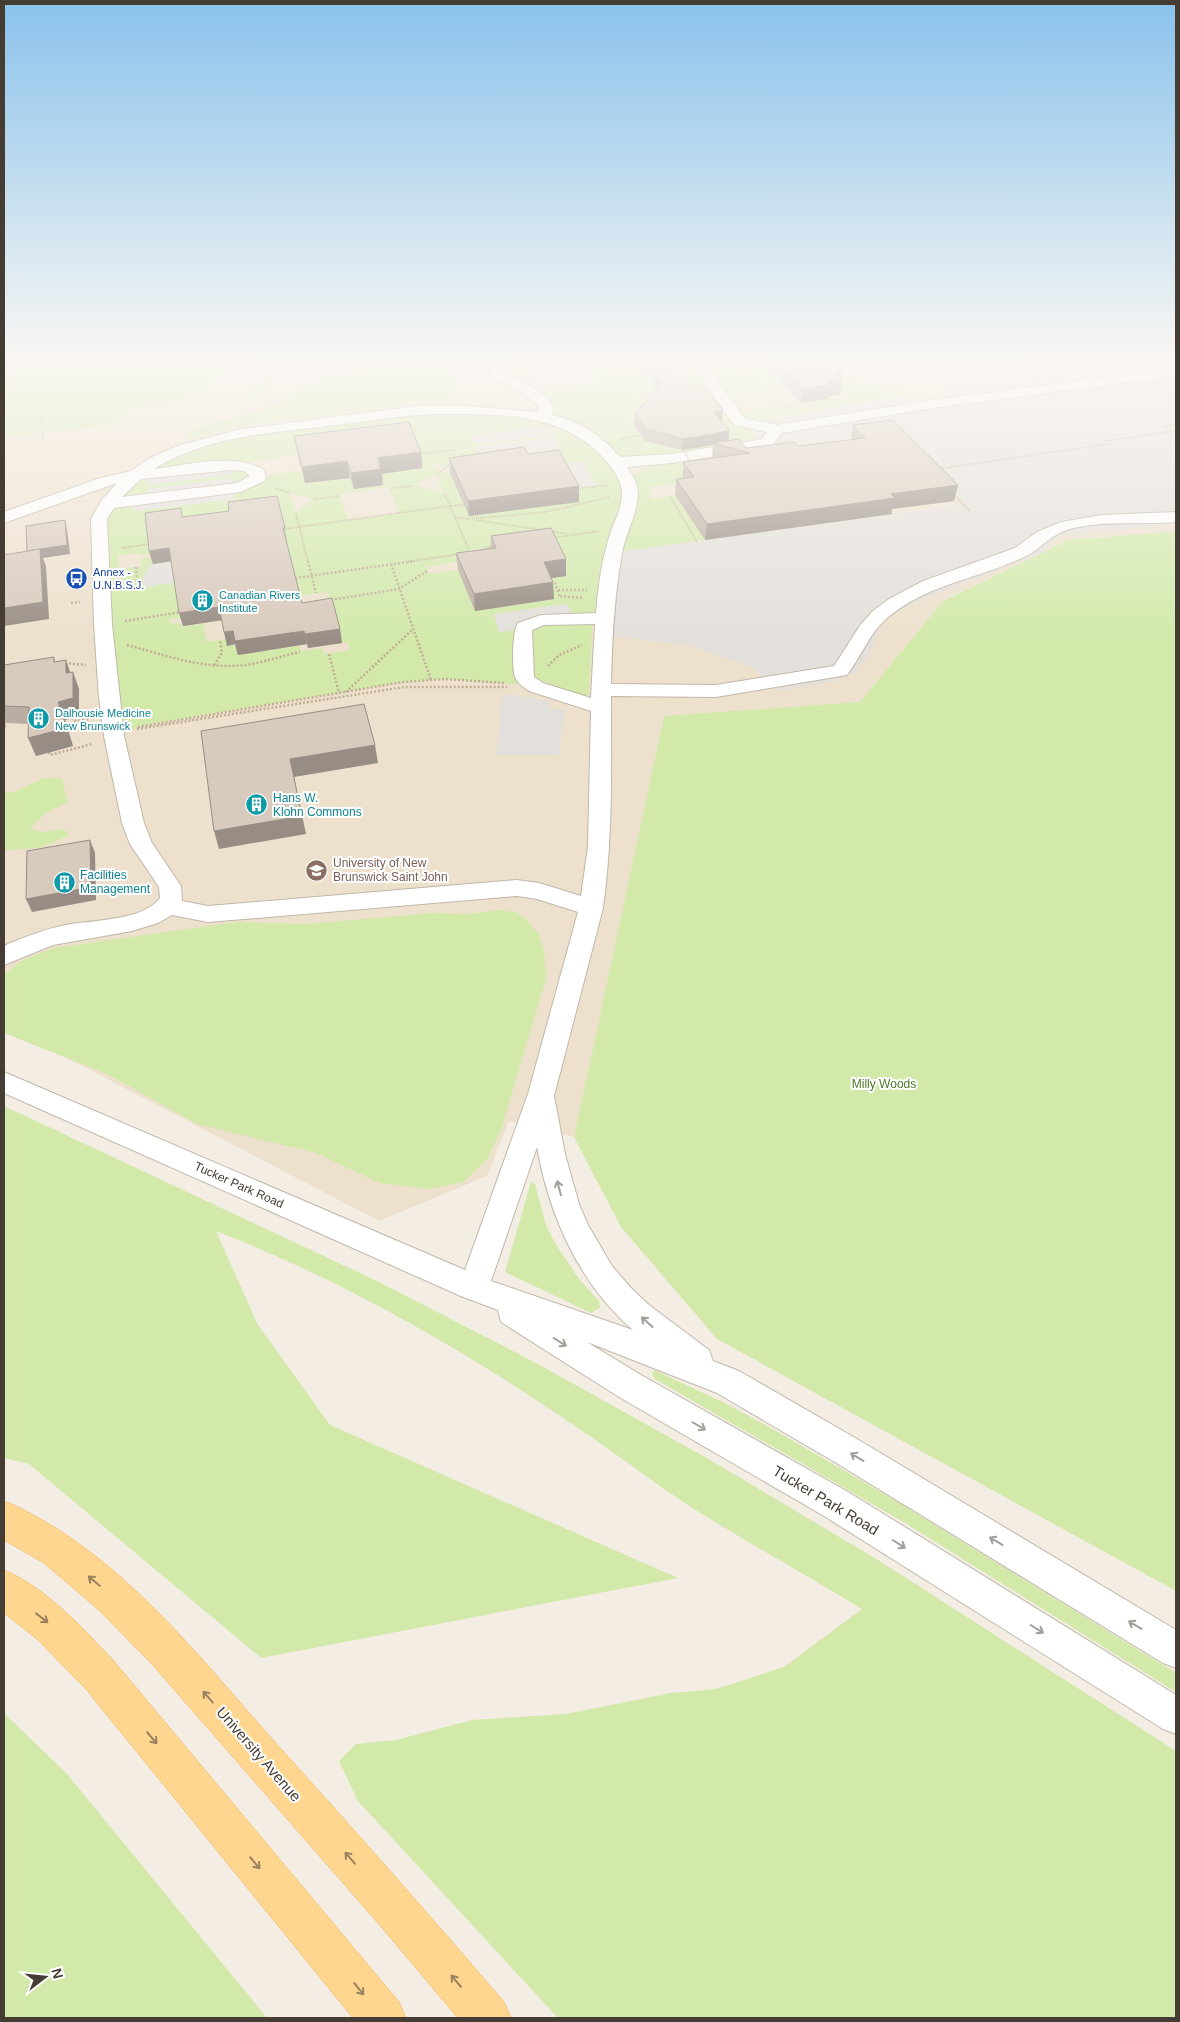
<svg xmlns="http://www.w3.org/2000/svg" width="1180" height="2022" viewBox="0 0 1180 2022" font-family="Arial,sans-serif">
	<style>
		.education { fill: #ede1cd }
		.green { fill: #d2e9aa; fill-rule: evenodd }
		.parking { fill: #e3e0dc }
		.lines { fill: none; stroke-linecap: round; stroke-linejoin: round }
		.minor-casing { stroke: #c1b7a9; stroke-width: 2 }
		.major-casing { stroke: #e8b25c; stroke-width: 1 }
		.path-far1 { stroke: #c1ae97; stroke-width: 2; stroke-dasharray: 1 1; stroke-linecap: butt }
		.path { stroke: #c1ae97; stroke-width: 2.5; stroke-dasharray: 2 2; stroke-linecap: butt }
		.minor { fill: #fff; fill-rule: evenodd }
		.major { fill: #ffd690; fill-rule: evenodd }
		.path-bridge { stroke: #c1ae97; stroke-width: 2; stroke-dasharray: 1 1; stroke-linecap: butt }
		.wall { fill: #baaea2 }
		.shaded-wall { fill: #978d84 }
		.building { fill: #d8cabc; stroke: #978d84 }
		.oneway { stroke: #a29e99 }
		.oneway2 { stroke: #99825d }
		.labels { text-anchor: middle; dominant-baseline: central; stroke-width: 4; stroke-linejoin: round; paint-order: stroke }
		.far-transit-label { font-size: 11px; fill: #164399; stroke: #fff; text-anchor: start }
		.far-culture-label { font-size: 11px; fill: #0d838f; stroke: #fff; text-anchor: start }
		.culture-label { font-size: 12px; fill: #0d838f; stroke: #fff; text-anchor: start }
		.education-label { font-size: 12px; fill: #785e54; stroke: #fff; text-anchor: start }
		.park-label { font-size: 12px; fill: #4c7925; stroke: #fff }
		.street-label { font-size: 12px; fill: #453d33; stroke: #fff }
		.near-street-label { font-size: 15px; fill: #453d33; stroke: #fff }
	</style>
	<rect width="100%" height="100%" fill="#f3ede4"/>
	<polygon class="education" points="4,360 1176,360 1176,531 1068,540 944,600 860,702 664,716 574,1137 509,1121 487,1176 379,1221 4,1025"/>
	<g class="green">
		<path d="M4,360H234C229,379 203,389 186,395V400L125,410V421H119V425L4,437Z"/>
		<polygon points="295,360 381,360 306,373 302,373"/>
		<polygon points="506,360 537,360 519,362 528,375 515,383 505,379 499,363"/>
		<path d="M575,360H601L607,368L639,364L649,376H653L657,381L653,382L670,405L678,404L684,411L675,410L671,414L660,411L655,416L644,413L640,418L630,420L639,432L652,431L656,437L651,442L663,445L671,440L678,449L728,442L713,423L722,421L711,409L693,411L687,403L693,402L675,379L667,380L663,375L672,373L661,360H774L765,362L773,370L785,369L800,386L736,394L740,400L736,401L744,410L828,399L826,397L839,395L834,388L839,387L813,360H824L847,379L912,394L749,424V433L757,435V438L733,446L691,451L702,469L696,470L699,475L683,477L686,481L647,488L653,499L675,495L705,540L613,553L604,618L574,619L567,604L494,614L499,632L515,630L517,684L445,679L403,682L149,724L114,736C106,677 102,618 100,559C99,547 95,529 99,518C132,440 258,430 330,421C363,417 397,411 431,410C469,408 507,412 544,417L546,407C540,397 531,391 521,386L533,382L539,391L592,382ZM549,426L553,435L475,444L470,436ZM556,437L561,446L556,447L567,464L583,462L597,486L572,490L579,502L469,516L451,474L431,468L436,463L462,471L487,467L476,447ZM410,438L422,468L373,475L374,478L381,477L383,485L354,489L351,481L356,479L355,477L305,483L302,471L258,476L254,469L249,467V462L297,455V452ZM668,459L643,469L628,480L616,462ZM230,462L231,475L147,484L151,474L163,468ZM436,475L443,493L414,485ZM232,479L234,499L133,511V501L148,499L147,489ZM389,487L399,513L348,520L340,494ZM289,493L314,499L297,513ZM280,509L287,541L281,542L287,566H292L298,591L292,593L293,597L328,592L342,643L348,642L350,650L324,654L322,648L301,652L299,645L238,655L236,644L228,646L226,639L207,642L203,623L181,627L180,623L170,624V619L182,618L177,586L183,585V581L144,587L143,576L152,564L215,555L216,565L242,563L239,548L152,559V557L141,558L142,566L120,569L118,556L140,553L141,555L151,554L149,526L184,521L185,530L232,524L231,515ZM551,544L566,576L550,578L546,582L553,599L475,611L458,570L429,574L426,567L457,562L470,550L484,548L487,554Z"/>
		<polygon points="280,367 287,368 250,401 241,400"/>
		<polygon points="402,367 458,369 455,399 246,425 184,441 190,430 259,411 338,372"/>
		<polygon points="1176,531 1176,1591 717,1339 621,1227 574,1137 664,716 860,702 943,601 1068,540"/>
		<polygon points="587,623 592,626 589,695 581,696 533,677 529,631 539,626"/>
		<polygon points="44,778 62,778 67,802 45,814 30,827 40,832 64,829 69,836 38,848 4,850 4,793 14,792"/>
		<polygon points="499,910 516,912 526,919 538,933 544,949 546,979 501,1130 487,1160 463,1182 429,1189 380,1183 316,1153 197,1124 107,1074 4,1033 4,975 19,962 53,948 237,922 308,924 433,913 469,914"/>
		<path d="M4,1106L379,1282L536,1363L712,1461L878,1560L1176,1751V2018H558L358,1801L339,1761L356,1744L396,1740L472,1720L566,1714L671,1693L716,1689L784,1667L862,1609C795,1568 725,1531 661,1487C647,1477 633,1466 618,1456C495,1368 358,1286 216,1231L258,1325L330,1425L678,1578L261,1658L29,1464L4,1458Z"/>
		<polygon points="531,1182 535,1184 546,1225 555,1243 579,1279 599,1301 600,1308 591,1313 505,1272"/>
		<polygon points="654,1370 725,1403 769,1427 891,1498 1176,1673 1176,1692 900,1520 655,1379 652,1374"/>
		<polygon points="4,1713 67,1774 267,2018 4,2018"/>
	</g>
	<g class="parking">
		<polygon points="537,360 575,360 593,382 539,391 519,362"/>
		<polygon points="907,360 1072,360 1075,363 1034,370 1028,365 1024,366 1046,384 1076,378 1085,373 1176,361 1176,524 1060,535 1040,554 908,605 883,622 868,656 855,673 832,682 781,690 753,668 690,645 603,635 613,553 967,504 897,432 841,439 866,468 702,469 692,455 757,438 757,435 749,433 749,424 898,396 915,401 957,395 937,376 925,376"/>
		<polygon points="549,426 554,435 475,444 470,436"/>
		<polygon points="556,437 561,446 551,448 556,458 487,467 476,447"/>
		<polygon points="230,461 232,475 147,485 151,474 163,468"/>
		<polygon points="583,462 597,486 572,490 559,465"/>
		<polygon points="232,478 234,499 133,511 133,501 147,499 147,489"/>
		<polygon points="215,555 206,578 144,587 143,576 152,564"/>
		<polygon points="567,604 576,623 539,626 499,632 494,614"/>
		<polygon points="502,695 515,695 550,701 549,709 564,709 559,755 496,755"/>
	</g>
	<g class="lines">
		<defs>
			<path id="minor" d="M497,360H513L503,368L505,374L536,389L547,398L553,407L552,415C580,421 602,436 620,457L672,454L762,439L767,432L734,425L688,360H702L744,418L777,425L932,400L1176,368V376L932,408L782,433L772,446L767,448L672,463L627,467C633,475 638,484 638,495C637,515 625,534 622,554C614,597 612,640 611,684L716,685L834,666L861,624L873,611L889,599L923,581L1015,548L1037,532L1061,522L1102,515L1176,512V522C1141,525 1104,520 1070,529C1050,535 1043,547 1028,555C981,579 927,583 886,619C869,634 861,657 847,675L716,697L611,696C611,767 613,837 603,908L554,1096L565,1154L579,1204L588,1225L612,1266L631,1288L649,1305L709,1350L713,1361L739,1371L857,1439L1176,1630V1668L1163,1663L833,1461L717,1393L587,1342L641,1375L848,1492L1176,1695V1734L1163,1729L824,1516L619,1397L501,1322L498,1310L463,1297L4,1093V1072L465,1270L528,1094L578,912L537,899L517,896L208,922L172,915L158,923L132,931L53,945L4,965V946L10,943C28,936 46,929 65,925C92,920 143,921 160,898L159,887L130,844L122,823L104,736L99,698L94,624L91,519L101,501L117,483L4,523V512L100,478L131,471L148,459L177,446L242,429L417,406H466L538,412L539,407L526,395L494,379L489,367ZM439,414C500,414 567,412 608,463C615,472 622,482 622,494C622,510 612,525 608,541C601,564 598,589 596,613L541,615L518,623C512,631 512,669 515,677C518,684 524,687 529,691L591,711L588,847L581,896L539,883L517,880L208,906L182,901L181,886L152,843L144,823L124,736L112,624L107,519L114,508L241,492L264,481L266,478L264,470C234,452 187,465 154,469C207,435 275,433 336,425C370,421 404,415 439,414ZM231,470L244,471L250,476L237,483L122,497L141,479ZM595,624L591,698L543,683L534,677L532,630L544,625ZM537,1147C549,1215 579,1284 633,1330L491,1281Z"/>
			<g id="major">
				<path d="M4,1501C18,1506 31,1514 44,1521C135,1574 203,1661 272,1739C351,1826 428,1913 504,2002L511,2018H458L378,1923L151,1663L100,1611L44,1563L4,1540Z"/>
				<path d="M4,1570C47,1588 81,1627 113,1660L399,2002L406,2018H353L85,1688L37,1639L4,1613Z"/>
			</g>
		</defs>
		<use href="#minor" class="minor-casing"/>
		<use href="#major" class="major-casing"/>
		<g class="path-far1">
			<polyline points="599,364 604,371 619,369 621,372 630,371 648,395"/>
			<polyline points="573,367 604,363"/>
			<polyline points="728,374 731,375 734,370 769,366"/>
			<polyline points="634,376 647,374"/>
			<polyline points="638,380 655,379"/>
			<polyline points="636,397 655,394"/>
			<polyline points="41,416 44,420"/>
			<polyline points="1165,426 1176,425"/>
			<polyline points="619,439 645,435"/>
			<polyline points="42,441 43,433"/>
			<polyline points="1105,441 1172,431"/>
			<polyline points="417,454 454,450"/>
			<polyline points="937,469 1109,444"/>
			<polyline points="436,475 452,463"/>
			<polyline points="275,488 289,493"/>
			<polyline points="390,488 414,486"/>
			<polyline points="576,489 607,485"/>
			<polyline points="953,494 970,511"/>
			<polyline points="670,496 697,542"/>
			<polyline points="314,499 340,496"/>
			<polyline points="464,505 450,506 469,550"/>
			<polyline points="296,513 308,562"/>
			<polyline points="455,517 469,519"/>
			<polyline points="468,519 546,512 610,497"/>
			<polyline points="476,520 541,530"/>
			<polyline points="284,529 450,506 444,493"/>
			<polyline points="550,531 568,534"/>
			<polyline points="553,538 599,531"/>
			<polyline points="122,548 151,544"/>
			<polyline points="484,548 495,546"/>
			<polyline points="406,562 460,554"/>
		</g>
		<g class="path">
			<polyline points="308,561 316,593"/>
			<polyline points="391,564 431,680"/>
			<polyline points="136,567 137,583"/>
			<polyline points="295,578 415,561"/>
			<polyline points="551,581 555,583 560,597"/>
			<polyline points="558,590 587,590"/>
			<polyline points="560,596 584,598"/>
			<polyline points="331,600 399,589 427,571"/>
			<polyline points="71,603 80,602"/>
			<polyline points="125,621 181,612"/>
			<path d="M127,645C165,655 204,670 244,665C263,663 281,656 300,652"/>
			<polyline points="329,654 339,693"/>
			<polyline points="65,663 86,665"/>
			<polyline points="214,665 222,653 220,640"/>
			<polyline points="548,666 559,655 582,645"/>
			<polyline points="346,692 413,629"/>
			<polyline points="71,718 76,721 89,719"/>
			<polyline points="4,726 6,726"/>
			<polyline points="138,727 403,682 445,679 505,683"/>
			<polyline points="137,729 404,687 507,687"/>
			<polyline points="49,752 50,755 92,744"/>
		</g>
		<use href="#minor" class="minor"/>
		<use href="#major" class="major"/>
		<polyline class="path-bridge" points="682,448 691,463"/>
	</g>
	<g class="wall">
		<polygon points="636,360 671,360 694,388 723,410 722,422 729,431 729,441 746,448 798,446 851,440 853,425 958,485 954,501 892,509 892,514 705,540 675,495 676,479 683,478 683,462 712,458 713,445 682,450 645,441 634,425 635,414 657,388"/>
		<polygon points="765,360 829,360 841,379 840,395 829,396 828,399 800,403 765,362"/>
		<polygon points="294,436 421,452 422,468 382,474 383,485 354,489 350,478 305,483 297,452"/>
		<polygon points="528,454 579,486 579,502 469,516 450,473 449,458"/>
		<polygon points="183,517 285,528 287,541 286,541 302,603 340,629 342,643 308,648 307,644 238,655 235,644 227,646 222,620 183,626 171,561 153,564 149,551"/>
		<polygon points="491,536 566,576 552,578 554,599 475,611 458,570 456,553 491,548"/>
		<polygon points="54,657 55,662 66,660 70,672 73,672 79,689 79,716 65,720 73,746 36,756 29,724 4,723 4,665"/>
	</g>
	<g class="shaded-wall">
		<polygon points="842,373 841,381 842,380 840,395 829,396 828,399 800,403 802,388 828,382 836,374"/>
		<polygon points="723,410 722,422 713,423 714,412"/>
		<polygon points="729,431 728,443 713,443 713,445 682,450 683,439"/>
		<polygon points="421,452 422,468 382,474 383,485 354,489 351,473 378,458"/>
		<polygon points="347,461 350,478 305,483 302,467"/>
		<polygon points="958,485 954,501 892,509 892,514 705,540 707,524 891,494"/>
		<polygon points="579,486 579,502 469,516 468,501"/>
		<polygon points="65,520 67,529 70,554 43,558 46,566 49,619 4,626 4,608 30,560"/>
		<polygon points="169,548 173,561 153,564 149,551"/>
		<polygon points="566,559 566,576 545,579 544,562"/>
		<polygon points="553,582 554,599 475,611 474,594"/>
		<polygon points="219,607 223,620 183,626 179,613"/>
		<polygon points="340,629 342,643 308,648 305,634"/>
		<polygon points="233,631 304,631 307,644 238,655 235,644 227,646 224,632"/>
		<polygon points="66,660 72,678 66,673"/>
		<polygon points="73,672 79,689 79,716 65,720 73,746 36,756 28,738 58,702"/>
		<polygon points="375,745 378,763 294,777 306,834 219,849 214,831 290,759"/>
		<polygon points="90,840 95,853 96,900 32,912 26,899"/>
	</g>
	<g class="building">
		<polygon points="644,360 671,360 694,388 703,387 723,410 714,412 729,431 683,439 646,429 635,414 662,382"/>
		<polygon points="777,360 829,360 842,373 836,374 842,380 828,382 830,385 802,388"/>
		<polygon points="893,420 958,485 891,494 895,498 707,524 676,479 694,477 683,462 750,453 713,443 739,439 746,448 794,442 798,446 865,438 853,425"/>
		<polygon points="409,422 421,452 378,458 381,469 351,473 347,461 302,467 294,436"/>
		<polygon points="524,447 528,454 559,450 579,486 468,501 449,458"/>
		<polygon points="277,496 285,528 283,528 302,603 332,598 340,629 305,634 304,631 235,641 233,631 224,632 219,607 179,613 169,548 149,551 145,513 181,508 182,517 229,511 228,502"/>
		<polygon points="65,520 67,545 27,551 26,526"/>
		<polygon points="551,528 566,559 544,562 553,582 474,594 456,553 496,548 491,536"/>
		<polygon points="40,549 43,602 4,608 4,555"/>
		<polygon points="54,657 54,662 66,660 66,673 73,672 73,698 58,702 67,728 28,738 29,707 4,706 4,665"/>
		<polygon points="364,704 375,745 290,759 302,816 214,831 201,731"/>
		<polygon points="90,840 91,887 26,899 27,851"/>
	</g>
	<defs><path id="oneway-shaft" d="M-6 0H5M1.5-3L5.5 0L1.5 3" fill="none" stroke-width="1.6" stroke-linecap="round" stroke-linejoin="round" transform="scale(1.25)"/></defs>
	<g class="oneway">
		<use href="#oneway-shaft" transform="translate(559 1188) rotate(-105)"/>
		<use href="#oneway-shaft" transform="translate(647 1322) rotate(-138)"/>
		<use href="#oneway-shaft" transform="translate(560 1342) rotate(32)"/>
		<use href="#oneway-shaft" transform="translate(699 1426) rotate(30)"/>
		<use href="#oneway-shaft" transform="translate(857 1457) rotate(-149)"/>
		<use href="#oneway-shaft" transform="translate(996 1541) rotate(-149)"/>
		<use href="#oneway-shaft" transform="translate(899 1544) rotate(32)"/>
		<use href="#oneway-shaft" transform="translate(1135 1625) rotate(-149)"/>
		<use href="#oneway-shaft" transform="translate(1037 1629) rotate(32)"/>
	</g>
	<g class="oneway2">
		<use href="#oneway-shaft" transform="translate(94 1581) rotate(-140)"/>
		<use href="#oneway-shaft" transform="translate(42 1618) rotate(38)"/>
		<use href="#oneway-shaft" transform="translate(208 1697) rotate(-131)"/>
		<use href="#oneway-shaft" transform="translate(152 1738) rotate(50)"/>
		<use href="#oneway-shaft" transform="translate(350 1858) rotate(-131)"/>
		<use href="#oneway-shaft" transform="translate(255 1863) rotate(50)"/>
		<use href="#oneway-shaft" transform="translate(456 1981) rotate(-130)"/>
		<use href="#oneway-shaft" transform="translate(359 1989) rotate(51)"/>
	</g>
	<linearGradient id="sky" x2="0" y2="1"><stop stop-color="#89c2ec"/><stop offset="0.56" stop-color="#faf7f3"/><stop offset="1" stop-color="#faf7f3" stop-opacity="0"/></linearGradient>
	<rect width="1180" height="643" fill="url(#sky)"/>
	<defs>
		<symbol id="bus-disc" viewBox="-11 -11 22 22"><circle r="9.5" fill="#1a4fb4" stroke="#fff"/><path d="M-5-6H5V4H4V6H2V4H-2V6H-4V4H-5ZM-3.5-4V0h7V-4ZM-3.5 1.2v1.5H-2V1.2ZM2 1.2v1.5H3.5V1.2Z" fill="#fff"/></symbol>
		<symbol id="building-disc" viewBox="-11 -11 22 22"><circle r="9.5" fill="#0f9aa8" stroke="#fff"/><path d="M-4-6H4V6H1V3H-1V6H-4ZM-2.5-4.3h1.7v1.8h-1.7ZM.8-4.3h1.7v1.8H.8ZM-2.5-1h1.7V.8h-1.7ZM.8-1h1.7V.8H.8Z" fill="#fff"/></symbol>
		<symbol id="university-disc" viewBox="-11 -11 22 22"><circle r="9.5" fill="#8d6e63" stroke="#fff"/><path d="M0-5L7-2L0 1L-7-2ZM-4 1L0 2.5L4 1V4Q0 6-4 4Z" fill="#fff"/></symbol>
	</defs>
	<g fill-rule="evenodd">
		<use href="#bus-disc" x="64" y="566" width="25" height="25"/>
		<use href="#building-disc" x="190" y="588" width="25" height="25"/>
		<use href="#building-disc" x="26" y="706" width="25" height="25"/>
		<use href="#building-disc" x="244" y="792" width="25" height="25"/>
		<use href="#university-disc" x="304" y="858" width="25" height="25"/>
		<use href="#building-disc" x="52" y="870" width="25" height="25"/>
	</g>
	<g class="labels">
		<g class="far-transit-label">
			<text x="93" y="572">Annex -<tspan x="93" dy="13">U.N.B.S.J.</tspan></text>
		</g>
		<g class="far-culture-label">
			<text x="219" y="595">Canadian Rivers<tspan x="219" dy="13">Institute</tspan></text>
			<text x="55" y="713">Dalhousie Medicine<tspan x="55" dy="13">New Brunswick</tspan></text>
		</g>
		<g class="culture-label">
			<text x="273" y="798">Hans W.<tspan x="273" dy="14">Klohn Commons</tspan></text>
			<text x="80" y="875">Facilities<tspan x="80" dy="14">Management</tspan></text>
		</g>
		<g class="education-label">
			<text x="333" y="863">University of New<tspan x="333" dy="14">Brunswick Saint John</tspan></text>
		</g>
		<g class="park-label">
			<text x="884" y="1084">Milly Woods</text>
		</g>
		<g class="street-label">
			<text transform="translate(239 1185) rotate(24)">Tucker Park Road</text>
		</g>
		<g class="near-street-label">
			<text transform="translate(826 1500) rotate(31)">Tucker Park Road</text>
			<text transform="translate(259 1754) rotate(49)">University Avenue</text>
		</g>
	</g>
	<rect width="1180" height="2022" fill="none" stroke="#453d33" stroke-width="10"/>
	<g transform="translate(45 1977) rotate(74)" stroke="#ffffff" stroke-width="4" paint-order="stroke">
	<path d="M0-4L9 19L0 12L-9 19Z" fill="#453d33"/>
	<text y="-8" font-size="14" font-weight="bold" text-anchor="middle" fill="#453d33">N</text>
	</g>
</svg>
